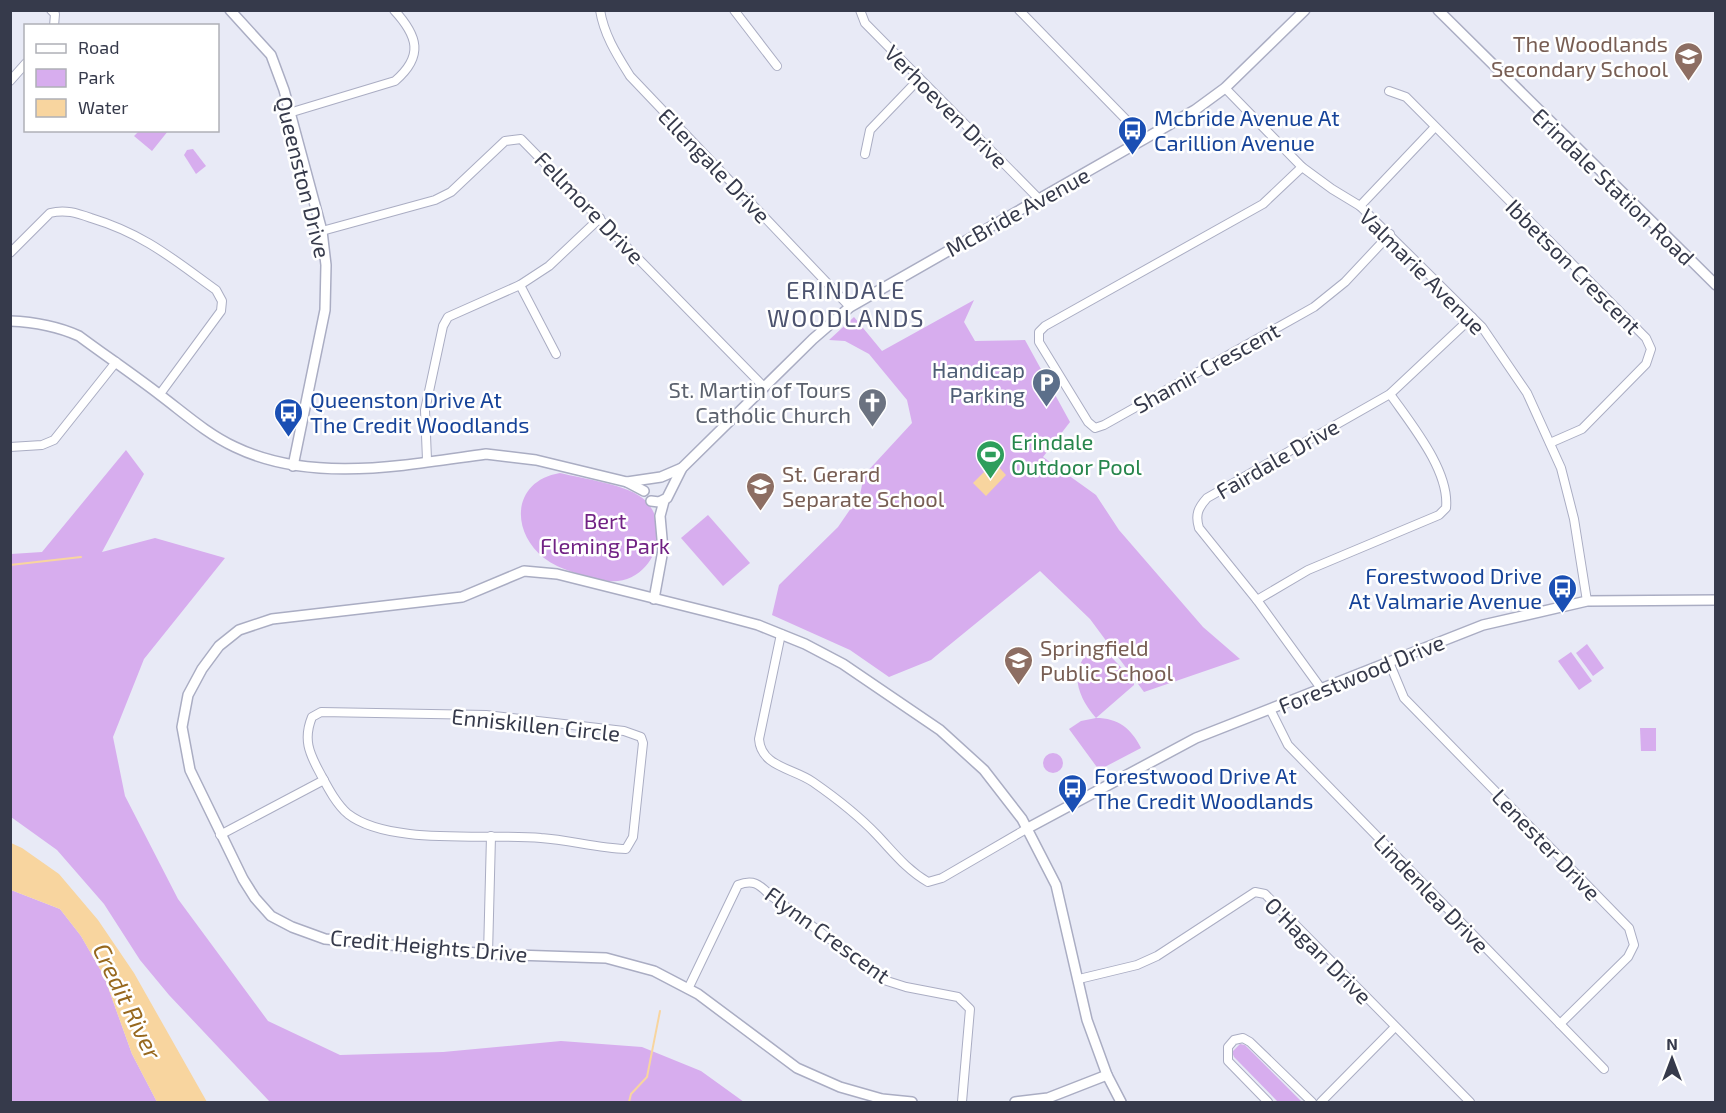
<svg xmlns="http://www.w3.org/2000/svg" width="1726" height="1113" viewBox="0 0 1726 1113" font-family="'Exo 2',sans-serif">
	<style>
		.green { fill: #d7adee }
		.water { fill: #f8d59f }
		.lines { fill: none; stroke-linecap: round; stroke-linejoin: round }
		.stream { stroke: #f8d59f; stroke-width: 2 }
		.minor-casing { stroke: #aaadc3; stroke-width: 10 }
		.tertiary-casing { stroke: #aaadc3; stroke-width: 12 }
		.minor { stroke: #fff; stroke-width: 8 }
		.tertiary { stroke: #fff; stroke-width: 9 }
		.labels { text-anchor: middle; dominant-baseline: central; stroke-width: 5; stroke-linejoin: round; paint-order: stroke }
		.education-label { font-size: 22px; fill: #785e54; stroke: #fff; text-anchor: start }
		.street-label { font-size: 22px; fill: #363a4b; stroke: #fff }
		.transit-label { font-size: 22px; fill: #164399; stroke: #fff; text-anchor: start }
		.service-label { font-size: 22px; fill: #4e5e75; stroke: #fff; text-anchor: end }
		.worship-label { font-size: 22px; fill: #5b616d; stroke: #fff; text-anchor: end }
		.leisure-label { font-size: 22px; fill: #27864d; stroke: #fff; text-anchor: start }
		.park-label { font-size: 22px; fill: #712284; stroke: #fff }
		.neighbourhood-label { font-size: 24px; letter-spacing: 1.5px; fill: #4c536f; stroke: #fff }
		.water-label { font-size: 24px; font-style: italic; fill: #97681e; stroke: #fff }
	</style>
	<rect width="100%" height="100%" fill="#e8eaf6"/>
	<g class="green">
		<polygon points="139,131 139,130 168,131 152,151 134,136"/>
		<polygon points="193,149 206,166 196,174 184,155 187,150"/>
		<polygon points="974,300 964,322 975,341 1025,340 1070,422 1043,457 1096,495 1119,530 1203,627 1240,659 1144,692 1090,619 1040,571 931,660 889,677 850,650 772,615 779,585 838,527 860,495 864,475 912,423 907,400 869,354 845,341 829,340 854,317 882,351"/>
		<polygon points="126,450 144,474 102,552 155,538 225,558 144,659 113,737 125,796 178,899 268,1021 340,1055 443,1052 561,1041 642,1047 701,1071 744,1102 270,1102 169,995 140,960 104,904 57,850 11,817 11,554 42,552"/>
		<path d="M560,473C583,479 629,484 646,501C676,534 647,590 603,580C583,575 561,571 544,558C510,531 512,481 560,473Z"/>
		<polygon points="708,515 750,563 723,586 681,538"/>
		<path d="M1098,643L1134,681V685L1096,718C1118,718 1131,728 1141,748L1099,770L1069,729L1081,721L1096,718C1074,692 1068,666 1098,643Z"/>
		<polygon points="1587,644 1604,668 1593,676 1576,653"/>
		<polygon points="1571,652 1592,681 1579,690 1558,661"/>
		<polygon points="1640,728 1656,728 1656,751 1641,751"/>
		<circle cx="1053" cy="763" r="10"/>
		<polygon points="11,890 60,909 81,936 104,976 132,1054 157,1102 11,1102"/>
		<polygon points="1240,1044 1245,1045 1302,1102 1278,1102 1234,1057 1232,1052"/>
	</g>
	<g class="water">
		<polygon points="994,462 1006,475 986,496 973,483"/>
		<polygon points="11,843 22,848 59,874 98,920 134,973 207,1102 157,1102 132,1054 104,976 81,936 60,909 11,890"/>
	</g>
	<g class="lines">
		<g class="stream">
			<polyline points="10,565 81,557"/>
			<polyline points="629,1102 631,1094 647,1077 660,1011"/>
		</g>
		<defs>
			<g id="minor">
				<polyline points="51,10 55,14 54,26"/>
				<path d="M600,10C604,35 617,55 630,76L850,307"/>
				<polyline points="734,10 777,66"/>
				<polyline points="860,10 865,23 1039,199"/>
				<polyline points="1019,10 1145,139"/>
				<polyline points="10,81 26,63"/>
				<polyline points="1225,88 1302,167 1332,189 1360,206 1482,327 1527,393 1561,468 1574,519 1587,601"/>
				<polyline points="1389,91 1406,97 1646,338 1651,349 1646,364 1582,429 1550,443"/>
				<path d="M289,113L395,81C424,56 418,36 394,10"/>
				<polyline points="865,154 870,130 919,79"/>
				<polyline points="1302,167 1263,204 1045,326 1039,332 1039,342 1088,422 1095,428 1104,425 1314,307 1345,282 1390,234"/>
				<polyline points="1360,206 1435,127"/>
				<polyline points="322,231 435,200 451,192 505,141 521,139 764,387"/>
				<path d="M10,253L50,213C65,209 77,213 91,218C144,234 173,259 216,290L222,301L221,311L160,394"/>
				<polyline points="520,285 556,354"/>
				<polyline points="10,447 42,445 54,440 116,362"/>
				<polyline points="427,460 425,410 443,326 448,317 520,285 549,266 600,218"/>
				<path d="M1257,600L1308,570L1439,515L1446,508C1450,471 1411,424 1390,394"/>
				<path d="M781,634L759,739C761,767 793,768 813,782C836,798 858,815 877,835C894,853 907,870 928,882L942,878L1028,828"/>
				<polyline points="1389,662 1404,698 1629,928 1634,945 1628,957 1560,1024"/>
				<path d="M1320,687L1257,600L1199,528C1195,515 1198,508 1207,498L1390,394L1472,317"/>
				<polyline points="1270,709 1288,745 1604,1069"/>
				<path d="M321,712L486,715L624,731L641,737L643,743L633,837L626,849C597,848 570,840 541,838C488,833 389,846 348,814C336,804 327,786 320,773C309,753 303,739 312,717Z"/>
				<polyline points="220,835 324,780"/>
				<polyline points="488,954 491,836"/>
				<polyline points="1079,979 1137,965 1157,956 1255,892 1265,894 1470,1102"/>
				<path d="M688,989L738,885C753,879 759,884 770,895L887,981L906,987L958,997L970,1009L962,1102"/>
				<polyline points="1268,1102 1228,1061 1228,1047 1234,1040 1243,1038 1250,1042 1312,1102"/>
				<polyline points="1321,1102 1395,1027"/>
			</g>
			<g id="tertiary">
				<polyline points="230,10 271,55 284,90 322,231 326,265 325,310 293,466"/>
				<polyline points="1438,10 1716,285"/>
				<path d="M10,321C34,322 57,326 79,336C106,356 134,375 160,395C184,413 207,434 235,447C312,484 405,465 486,454L536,460L627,482L644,491"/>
				<polyline points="627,482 661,477 682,468"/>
				<polyline points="651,501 659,502 667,498 682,468 813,339 850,307 1195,110 1225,88 1305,10"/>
				<polyline points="654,599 663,550 660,516 664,501"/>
				<polyline points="1028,828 1196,738 1483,625 1587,601 1716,600"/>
				<polyline points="912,1102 882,1099 840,1087 797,1068 698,994 654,971 606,958 488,954 325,939 292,927 271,916 255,898 243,879 190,770 182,727 188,695 202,669 219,646 239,630 272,619 462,597 524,571 557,574 717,614 758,625 805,644 843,664 940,730 984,770 1022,819 1056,885 1087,1020 1107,1075 1121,1102"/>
				<polyline points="1015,1102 1048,1098 1107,1075"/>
			</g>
		</defs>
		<use href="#minor" class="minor-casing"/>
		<use href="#tertiary" class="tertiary-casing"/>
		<use href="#minor" class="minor"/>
		<use href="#tertiary" class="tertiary"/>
	</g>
	<defs>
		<symbol id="school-pin" viewBox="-11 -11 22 30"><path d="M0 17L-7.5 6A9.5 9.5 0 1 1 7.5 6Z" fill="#8d6e63" stroke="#fff"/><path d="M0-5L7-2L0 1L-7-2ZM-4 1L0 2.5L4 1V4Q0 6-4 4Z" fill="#fff"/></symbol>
		<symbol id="bus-pin" viewBox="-11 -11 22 30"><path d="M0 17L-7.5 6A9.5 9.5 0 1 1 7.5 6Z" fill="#1a4fb4" stroke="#fff"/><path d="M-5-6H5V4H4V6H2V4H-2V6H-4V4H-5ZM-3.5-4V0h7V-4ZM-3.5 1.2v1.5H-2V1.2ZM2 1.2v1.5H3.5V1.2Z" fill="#fff"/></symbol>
		<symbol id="parking-pin" viewBox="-11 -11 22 30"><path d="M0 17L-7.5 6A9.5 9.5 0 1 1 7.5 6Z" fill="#5c6f8a" stroke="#fff"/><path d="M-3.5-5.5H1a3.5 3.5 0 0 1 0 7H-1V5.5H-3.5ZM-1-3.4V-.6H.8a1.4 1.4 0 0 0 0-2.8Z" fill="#fff"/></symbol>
		<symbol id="church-pin" viewBox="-11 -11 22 30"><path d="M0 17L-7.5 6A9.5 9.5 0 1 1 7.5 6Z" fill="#6b7280" stroke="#fff"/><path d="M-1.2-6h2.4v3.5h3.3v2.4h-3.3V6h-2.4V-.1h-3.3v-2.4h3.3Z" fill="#fff"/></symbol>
		<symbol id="stadium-pin" viewBox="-11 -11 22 30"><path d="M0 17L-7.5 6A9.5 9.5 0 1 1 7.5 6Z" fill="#2e9e5b" stroke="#fff"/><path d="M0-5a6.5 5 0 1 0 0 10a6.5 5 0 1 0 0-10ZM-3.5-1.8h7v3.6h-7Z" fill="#fff"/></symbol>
	</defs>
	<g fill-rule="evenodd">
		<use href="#school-pin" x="1672" y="40" width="33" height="45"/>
		<use href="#bus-pin" x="1116" y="114" width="33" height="45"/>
		<use href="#parking-pin" x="1030" y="366" width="33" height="45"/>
		<use href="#church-pin" x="856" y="386" width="33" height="45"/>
		<use href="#bus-pin" x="272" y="396" width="33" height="45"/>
		<use href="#stadium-pin" x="974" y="438" width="33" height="45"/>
		<use href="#school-pin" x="744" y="470" width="33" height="45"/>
		<use href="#bus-pin" x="1546" y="572" width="33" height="45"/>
		<use href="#school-pin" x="1002" y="644" width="33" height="45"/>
		<use href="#bus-pin" x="1056" y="772" width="33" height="45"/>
	</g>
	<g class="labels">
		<g class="education-label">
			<text x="1668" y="43" text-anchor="end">The Woodlands<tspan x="1668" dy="25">Secondary School</tspan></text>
			<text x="782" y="473">St. Gerard<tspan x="782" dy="25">Separate School</tspan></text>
			<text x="1040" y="647">Springfield<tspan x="1040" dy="25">Public School</tspan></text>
		</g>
		<g class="street-label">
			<text transform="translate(947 106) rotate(45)">Verhoeven Drive</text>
			<text transform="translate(715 165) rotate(46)">Ellengale Drive</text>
			<text transform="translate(304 177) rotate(76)">Queenston Drive</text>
			<text transform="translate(1614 186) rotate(44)">Erindale Station Road</text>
			<text transform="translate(590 207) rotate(46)">Fellmore Drive</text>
			<text transform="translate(1017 211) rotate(-29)">McBride Avenue</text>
			<text transform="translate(1574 266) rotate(45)">Ibbetson Crescent</text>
			<text transform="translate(1423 271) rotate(45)">Valmarie Avenue</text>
			<text transform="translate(1206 367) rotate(-29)">Shamir Crescent</text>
			<text transform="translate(1277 458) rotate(-30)">Fairdale Drive</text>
			<text transform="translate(1361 673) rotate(-22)">Forestwood Drive</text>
			<text transform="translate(536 724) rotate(6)">Enniskillen Circle</text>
			<text transform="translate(1547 844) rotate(46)">Lenester Drive</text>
			<text transform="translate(1432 893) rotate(46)">Lindenlea Drive</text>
			<text transform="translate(828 934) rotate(36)">Flynn Crescent</text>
			<text transform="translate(429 945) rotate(5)">Credit Heights Drive</text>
			<text transform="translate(1319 950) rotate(45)">O'Hagan Drive</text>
		</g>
		<g class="transit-label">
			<text x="1154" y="117">Mcbride Avenue At<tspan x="1154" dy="25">Carillion Avenue</tspan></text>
			<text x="310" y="399">Queenston Drive At<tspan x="310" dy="25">The Credit Woodlands</tspan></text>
			<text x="1542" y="575" text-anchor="end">Forestwood Drive<tspan x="1542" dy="25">At Valmarie Avenue</tspan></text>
			<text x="1094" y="775">Forestwood Drive At<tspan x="1094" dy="25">The Credit Woodlands</tspan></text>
		</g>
		<g class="service-label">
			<text x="1025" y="369">Handicap<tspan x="1025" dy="25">Parking</tspan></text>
		</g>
		<g class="worship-label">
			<text x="851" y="389">St. Martin of Tours<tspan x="851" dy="25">Catholic Church</tspan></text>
		</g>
		<g class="leisure-label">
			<text x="1011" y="441">Erindale<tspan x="1011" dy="25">Outdoor Pool</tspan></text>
		</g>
		<g class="park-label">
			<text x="605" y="520">Bert<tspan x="605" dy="25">Fleming Park</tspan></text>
		</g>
		<g class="neighbourhood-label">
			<text x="846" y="289">ERINDALE<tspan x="846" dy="28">WOODLANDS</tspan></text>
		</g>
		<g class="water-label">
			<text transform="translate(128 1001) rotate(64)">Credit River</text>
		</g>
	</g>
	<rect width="1726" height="1113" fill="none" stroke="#363a4b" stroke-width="24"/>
	<rect x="24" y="24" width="195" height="108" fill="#ffffff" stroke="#afb0b7" stroke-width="1.5"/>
	<rect x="36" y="44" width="30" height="9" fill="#ffffff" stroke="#afb0b7" stroke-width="1.5"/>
	<text x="78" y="54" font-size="18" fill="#363a4b">Road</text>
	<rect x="36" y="69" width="30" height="18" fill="#d7adee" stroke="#afb0b7" stroke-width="1.5"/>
	<text x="78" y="84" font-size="18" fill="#363a4b">Park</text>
	<rect x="36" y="99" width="30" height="18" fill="#f8d59f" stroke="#afb0b7" stroke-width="1.5"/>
	<text x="78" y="114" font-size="18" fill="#363a4b">Water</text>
	<g transform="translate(1672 1059)" stroke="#ffffff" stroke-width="4.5" paint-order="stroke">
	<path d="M0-4.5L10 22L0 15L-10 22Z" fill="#363a4b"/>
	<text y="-9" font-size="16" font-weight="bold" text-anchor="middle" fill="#363a4b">N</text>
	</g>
</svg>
